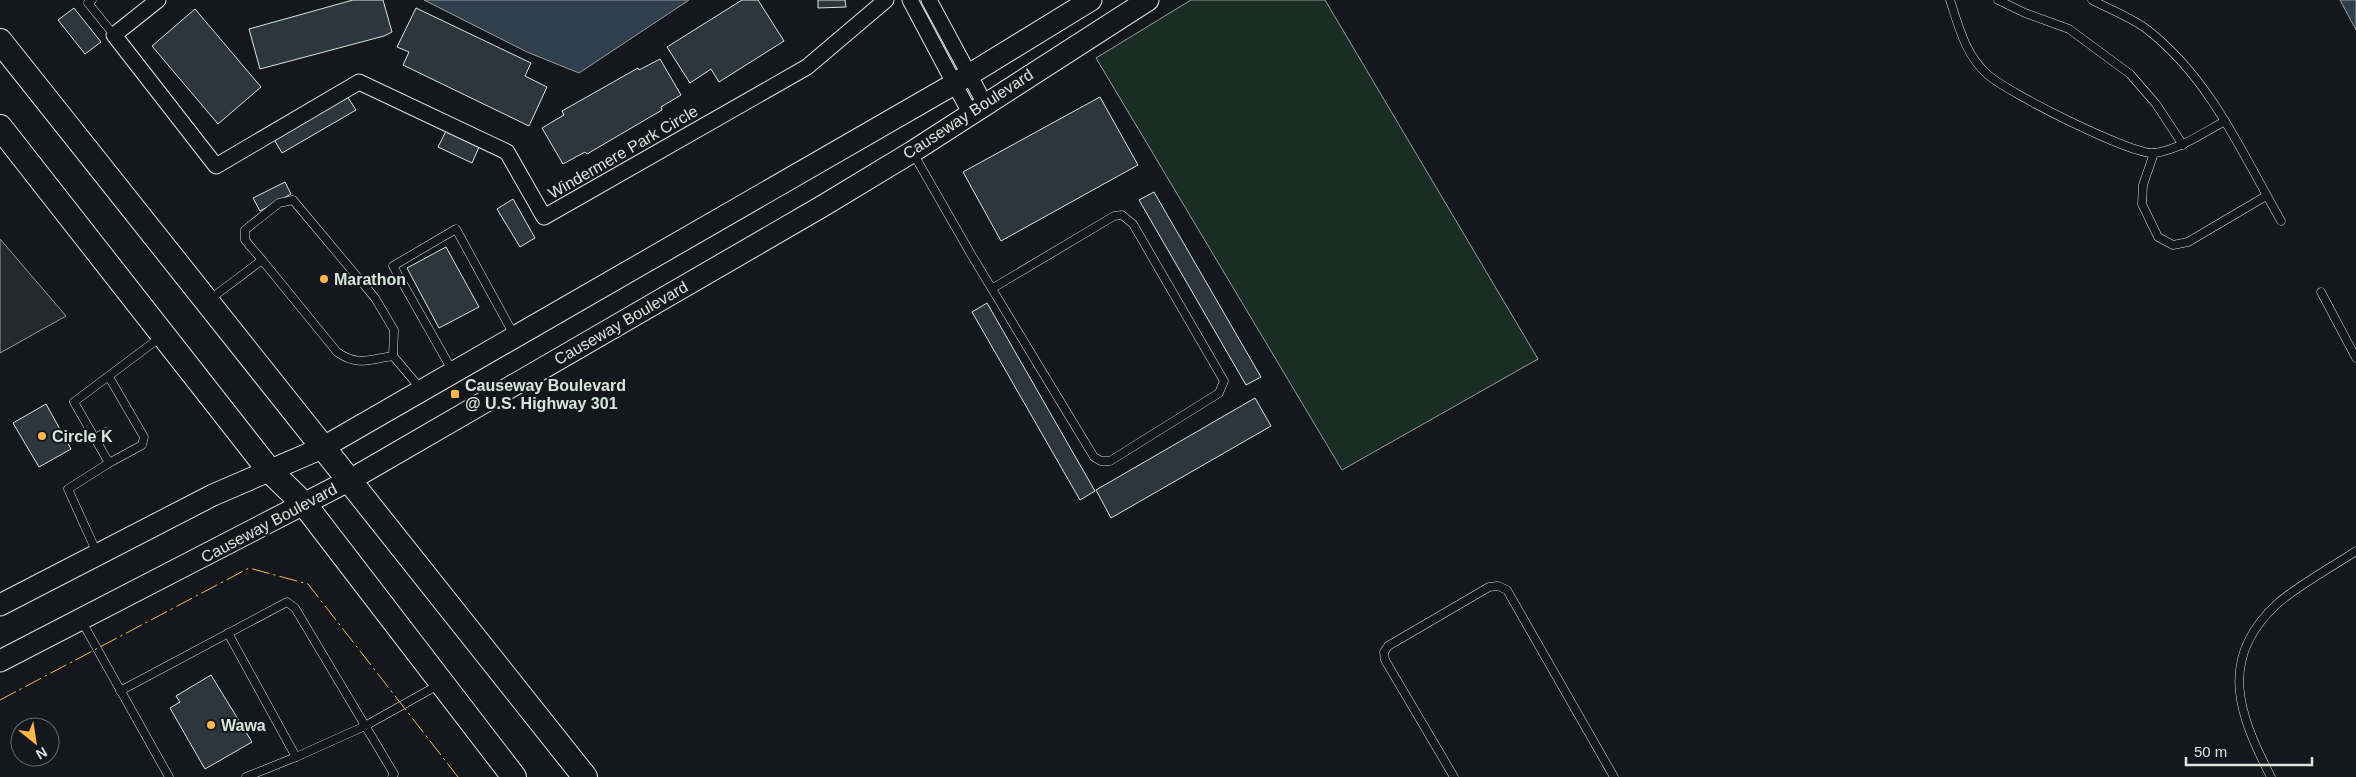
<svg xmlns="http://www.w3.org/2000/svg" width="2356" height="777" viewBox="0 0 2356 777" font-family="Helvetica,sans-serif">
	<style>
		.green { fill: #1a2d24; stroke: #939e99 }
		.parking { fill: #24282b; stroke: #939e99 }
		.water { fill: #2f3f4d; stroke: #939e99 }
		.building { fill: #2c363c; stroke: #d8e6dc }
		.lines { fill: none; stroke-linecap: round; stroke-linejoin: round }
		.service-casing { stroke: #d8e6dc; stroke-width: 9 }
		.minor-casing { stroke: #d8e6dc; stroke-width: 17 }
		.secondary-casing { stroke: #d8e6dc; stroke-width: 23 }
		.primary-casing { stroke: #d8e6dc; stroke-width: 26 }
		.service { stroke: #14181c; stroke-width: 8 }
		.minor { stroke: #14181c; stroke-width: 15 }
		.secondary { stroke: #14181c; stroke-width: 21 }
		.primary { stroke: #14181c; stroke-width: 24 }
		.power { stroke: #ffb74d; stroke-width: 1; stroke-dasharray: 18 4 2.5 4; stroke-linecap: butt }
		.poi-dot { fill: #ffb74d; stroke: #14181c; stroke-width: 2 }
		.labels { text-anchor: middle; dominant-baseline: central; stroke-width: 4; stroke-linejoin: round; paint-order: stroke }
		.street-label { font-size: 16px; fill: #d8e6dc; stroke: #14181c }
		.poi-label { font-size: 16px; font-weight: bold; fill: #d8e6dc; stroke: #14181c; text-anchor: start }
	</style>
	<rect width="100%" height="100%" fill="#14181c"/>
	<polygon class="green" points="1191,0 1325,0 1538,359 1342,470 1096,58"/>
	<polygon class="parking" points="0,239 66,316 0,353"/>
	<g class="water">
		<polygon points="424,0 689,0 579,73 527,52"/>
		<polygon points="2340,0 2356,0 2356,30"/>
	</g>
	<g class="building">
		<polygon points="353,0 383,0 392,32 384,36 260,69 249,29"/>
		<polygon points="742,0 758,0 784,41 719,82 711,69 690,83 667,47"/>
		<polygon points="818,0 845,0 846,7 818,8"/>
		<polygon points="74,8 101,42 85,54 58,20"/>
		<polygon points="416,8 531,63 525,76 547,87 529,126 403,65 409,52 397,47"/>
		<polygon points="195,9 261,87 218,124 152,46"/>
		<polygon points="660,59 681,95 661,107 662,110 587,154 585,152 563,164 542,128 564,115 562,111 638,68 639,70"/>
		<polygon points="345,93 356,110 282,153 272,136"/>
		<polygon points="1100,97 1138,165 1001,241 963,172"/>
		<polygon points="446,131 479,147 472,163 438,147"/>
		<polygon points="285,182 291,194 260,211 253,198"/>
		<polygon points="1154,192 1261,377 1246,385 1139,200"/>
		<polygon points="513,199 535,238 520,247 497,209"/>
		<polygon points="446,247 479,307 439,328 407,268"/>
		<polygon points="987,303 1095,491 1080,500 972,312"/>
		<polygon points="1255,398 1271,426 1111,518 1096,490"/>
		<polygon points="46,404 71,449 39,467 13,423"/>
		<polygon points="211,675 252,742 205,769 170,708 180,702 176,696"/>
	</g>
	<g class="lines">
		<defs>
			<g id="service">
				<polyline points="92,0 88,3 114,35"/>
				<path d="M1950,0C1959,27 1965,54 1987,74C2006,92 2133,156 2155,153C2180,149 2203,133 2225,121"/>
				<polyline points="1998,0 2025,13 2069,29 2130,74 2156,104 2183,145"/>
				<path d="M2092,0C2111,10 2133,18 2149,31C2211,80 2242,153 2281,221"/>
				<polyline points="913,153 972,256 1094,457 1101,461 1110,461 1219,393 1224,381 1133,224 1122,215 1114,216 993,288"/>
				<polyline points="2154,153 2143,185 2142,204 2158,237 2173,245 2188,242 2266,196"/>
				<polyline points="262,260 245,240 245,230 279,203 293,200 375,298 394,330 393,356"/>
				<polyline points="2321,292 2356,358"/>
				<path d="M209,300L262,260L337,352C358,367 370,359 393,356L421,389"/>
				<polyline points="452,370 393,266 456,229 514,335"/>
				<polyline points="109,377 144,437 142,445 109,463"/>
				<polyline points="95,438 106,432"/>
				<polyline points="97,553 68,489 109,463 74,402 162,336"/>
				<polyline points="81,620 169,777"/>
				<polyline points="228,633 296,757"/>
				<polyline points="120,691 287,602 295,608 394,774 392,777"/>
				<polyline points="246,777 296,757 365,726 440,684"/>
				<polyline points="1454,777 1385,660 1384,652 1388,646 1489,587 1498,586 1507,590 1614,777"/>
				<path d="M2271,777C2239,715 2217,659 2277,604C2297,586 2332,567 2356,551"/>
			</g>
			<g id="minor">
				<polyline points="158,0 114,35 216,166 359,82 507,152 544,217 807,67 886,0"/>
				<polyline points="910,0 970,113"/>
				<polyline points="929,0 985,104"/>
			</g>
			<g id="secondary">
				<polyline points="0,605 213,495 322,448 954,84 1091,0"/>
				<polyline points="0,661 350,480 821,207 912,152 1148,0"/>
			</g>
			<g id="primary">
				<polyline points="0,41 585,777"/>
				<polyline points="0,127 269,470 305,505 514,777"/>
			</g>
		</defs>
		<use href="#service" class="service-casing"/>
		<use href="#minor" class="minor-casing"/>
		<use href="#secondary" class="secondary-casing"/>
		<use href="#primary" class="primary-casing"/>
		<use href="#service" class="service"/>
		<use href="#minor" class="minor"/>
		<use href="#secondary" class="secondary"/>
		<use href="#primary" class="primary"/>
		<polyline class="power" points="0,700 249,568 308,584 458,777"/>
	</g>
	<g class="poi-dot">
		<circle cx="324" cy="279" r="5"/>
		<rect x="450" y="389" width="10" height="10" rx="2.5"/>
		<circle cx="42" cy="436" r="5"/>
		<circle cx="211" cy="725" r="5"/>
	</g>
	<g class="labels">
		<g class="street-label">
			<text transform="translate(968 114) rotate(-33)">Causeway Boulevard</text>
			<text transform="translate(623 152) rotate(-30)">Windermere Park Circle</text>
			<text transform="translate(621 323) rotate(-30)">Causeway Boulevard</text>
			<text transform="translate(269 523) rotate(-28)">Causeway Boulevard</text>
		</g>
		<g class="poi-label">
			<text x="334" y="279">Marathon</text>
			<text x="465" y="385">Causeway Boulevard<tspan x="465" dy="18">@ U.S. Highway 301</tspan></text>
			<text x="52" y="436">Circle K</text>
			<text x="221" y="725">Wawa</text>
		</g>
	</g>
	<g transform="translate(35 742) rotate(150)"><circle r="24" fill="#14181c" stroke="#626a69"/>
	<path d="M0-4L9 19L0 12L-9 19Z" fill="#ffb74d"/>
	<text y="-8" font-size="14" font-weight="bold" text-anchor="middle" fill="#d8e6dc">N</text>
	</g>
	<path d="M2186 757v8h126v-8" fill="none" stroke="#d8e6dc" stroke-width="2.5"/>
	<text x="2194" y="757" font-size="15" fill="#d8e6dc" stroke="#14181c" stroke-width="4" paint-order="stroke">50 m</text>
</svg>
